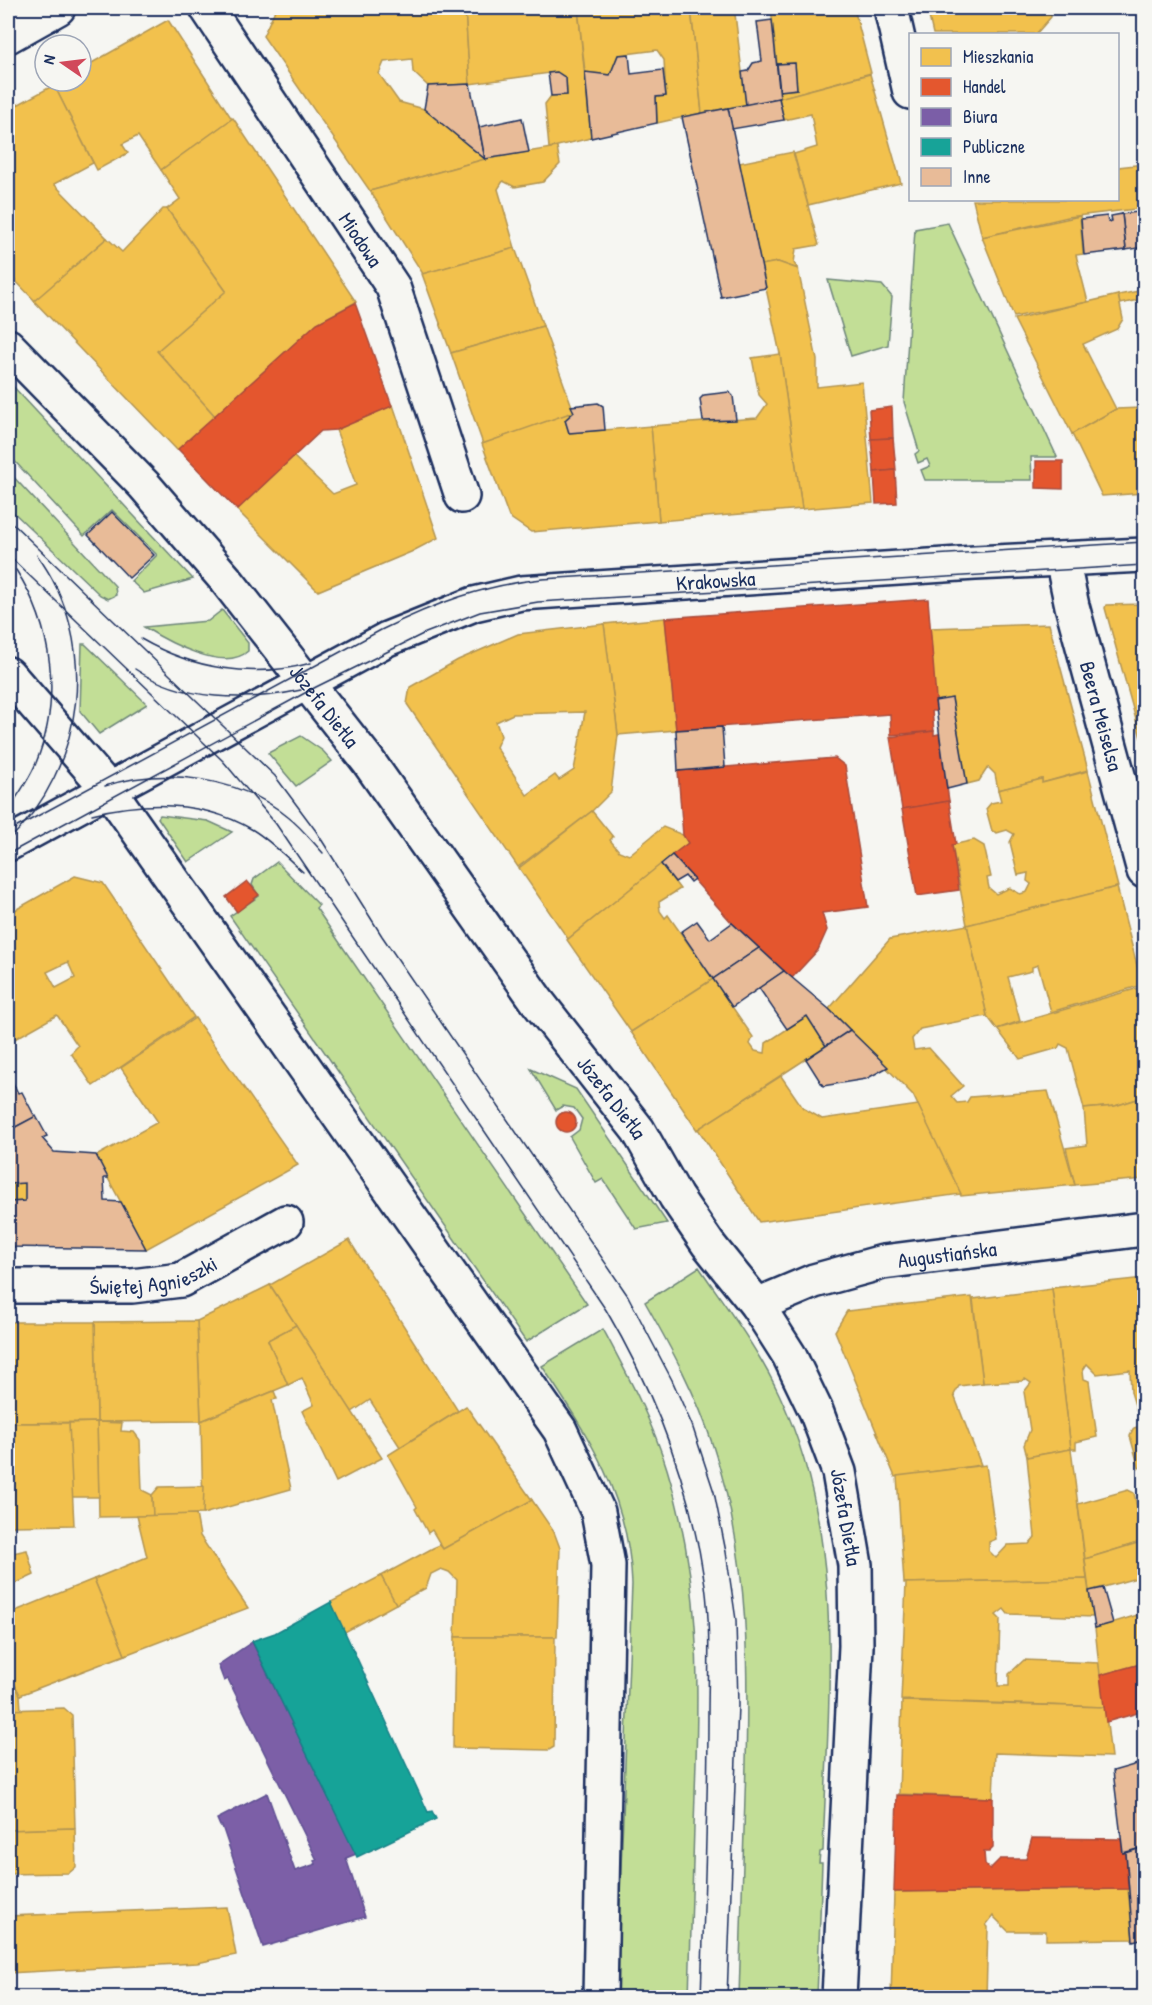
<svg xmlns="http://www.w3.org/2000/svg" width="1152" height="2005" viewBox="0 0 1152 2005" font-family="'Patrick Hand',sans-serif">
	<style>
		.green { fill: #c2de96; stroke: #6e867a; stroke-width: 1.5 }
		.homes { fill: #f2c14e; stroke: #b29553; stroke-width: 1.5; fill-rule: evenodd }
		.shops { fill: #e4572e; stroke: #a84b3c; stroke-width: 1.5 }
		.offices { fill: #7b5ea7; stroke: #5e5091; stroke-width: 1.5 }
		.public { fill: #17a398; stroke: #188087; stroke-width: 1.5 }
		.building { fill: #e8bb98; stroke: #1b2f5e; stroke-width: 1.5 }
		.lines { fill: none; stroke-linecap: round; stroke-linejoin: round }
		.minor-casing { stroke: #1b2f5e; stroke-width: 38 }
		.minor { stroke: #f6f6f2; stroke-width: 33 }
		.tram { stroke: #1b2f5e; stroke-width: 1.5 }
		.labels { text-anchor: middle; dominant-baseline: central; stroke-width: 6; stroke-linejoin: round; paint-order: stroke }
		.street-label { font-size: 21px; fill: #1b2f5e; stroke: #f6f6f2 }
	</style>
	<rect width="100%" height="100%" fill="#f6f6f2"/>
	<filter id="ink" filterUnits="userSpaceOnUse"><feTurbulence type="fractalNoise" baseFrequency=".0167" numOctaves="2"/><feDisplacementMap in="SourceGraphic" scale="12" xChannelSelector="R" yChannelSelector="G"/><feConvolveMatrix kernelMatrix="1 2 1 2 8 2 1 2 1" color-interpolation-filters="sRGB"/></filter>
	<g filter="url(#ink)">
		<g class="green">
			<polygon points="948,223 1057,457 1031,457 1032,480 925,480 921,470 930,466 927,459 918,463 915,454 919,451 904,402 915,229"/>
			<polygon points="828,280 882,285 892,297 888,345 851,356"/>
			<polygon points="8,381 193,579 144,593 131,581 157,555 112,510 84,536 8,454"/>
			<polygon points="8,471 115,586 116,595 108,599 100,595 8,507"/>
			<path d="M222,610L248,643V651C224,673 168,642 144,627L208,621Z"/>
			<polygon points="82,644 85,644 147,704 99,734 80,711"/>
			<polygon points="301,736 323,751 332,761 296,786 268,753"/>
			<polygon points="160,815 208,821 232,832 188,862 158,818"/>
			<polygon points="277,862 319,905 316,908 587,1304 526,1342 230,916 259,896 252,885 254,879"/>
			<polygon points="531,1069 576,1089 667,1223 636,1229 603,1179 596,1183 570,1137 579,1130 582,1119 574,1108 563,1106 556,1110"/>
			<path d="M699,1267C727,1308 758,1349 779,1394C847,1538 828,1698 823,1851L820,1852L819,1863H822L817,1997H739C741,1931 743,1864 745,1797C749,1679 751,1560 713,1446C697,1395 671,1348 645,1302Z"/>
			<path d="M603,1329C627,1374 652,1420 667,1469C701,1580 699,1679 695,1793C693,1861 691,1929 689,1997H616L632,1584C629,1496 589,1437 542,1366Z"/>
		</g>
		<g class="homes">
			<polygon points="276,8 465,8 470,84 428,86 413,72 412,59 384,62 379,74 399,102 424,109 485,159 370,191 263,36"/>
			<polygon points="465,8 578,8 591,138 549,148 545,104 551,96 567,95 566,78 557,72 470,84"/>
			<polygon points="578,8 691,8 702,113 657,123 656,97 666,96 664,60 657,50 618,55 610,75 585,72"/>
			<polygon points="691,8 771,8 735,14 746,105 702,113"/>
			<polygon points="771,8 854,8 871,73 780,98 780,91 797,89 795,63 777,64"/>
			<polygon points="927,8 1051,8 1051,17 1036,34 933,34"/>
			<polygon points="168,20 232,119 161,170 138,136 122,144 128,153 97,170 54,85 60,81 81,81 81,69"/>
			<polygon points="870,74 901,183 808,205 794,154 817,147 811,114 784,120 779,98"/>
			<polygon points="54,85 93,163 54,184 107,238 35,301 8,273 8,110"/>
			<polygon points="233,118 356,302 317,323 215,416 157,351 226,291 167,209 180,199 161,170"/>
			<polygon points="557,147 560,164 543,182 515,187 503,181 498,189 515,248 423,274 370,191 485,159"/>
			<polygon points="793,152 819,245 796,249 794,263 798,269 778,262 761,265 739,163"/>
			<polygon points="1144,164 1144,208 1068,217 982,237 973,200 1118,200 1118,167"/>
			<polygon points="163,209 167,209 226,291 157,351 215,416 177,450 34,301 107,238 122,252"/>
			<polygon points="1080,216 1083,254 1076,255 1088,302 1014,317 982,237"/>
			<polygon points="515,248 543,326 451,353 422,274"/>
			<polygon points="778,262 798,269 817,360 817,387 862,382 873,503 802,509 780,354 761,265"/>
			<polygon points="1144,290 1144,330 1138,300 1120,304 1118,295"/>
			<polygon points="1118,295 1123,319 1117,329 1083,344 1116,409 1072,434 1014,319"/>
			<polygon points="543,326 574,412 483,444 451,353"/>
			<polygon points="780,354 802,509 659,521 651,426 757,418 767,404 759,395 752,358"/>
			<polygon points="393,405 438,538 411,552 318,591 237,510 293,456 333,494 356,485 336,430"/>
			<polygon points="1141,408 1144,409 1144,493 1102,496 1072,434 1116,409"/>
			<polygon points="573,412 565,420 569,433 651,426 659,521 531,532 509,517 482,444"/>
			<polygon points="1144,604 1144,738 1141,738 1105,608 1106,605"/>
			<polygon points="665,618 676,730 618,735 604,624"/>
			<path d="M604,624L618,735L611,792L592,811L518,867L407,704L410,687L458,660L518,634ZM585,712L574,770L559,780L555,775L527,795L496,747L501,736L496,722L513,714Z"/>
			<polygon points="1049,624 1088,770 1042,783 1042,779 998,790 995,774 988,767 979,781 967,784 952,698 935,701 930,628"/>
			<polygon points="1088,771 1118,887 967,925 952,845 974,840 984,846 991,877 987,878 989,888 996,894 1010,888 1020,894 1027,892 1031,884 1027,881 1028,873 1018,875 1010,842 1014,834 1007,830 997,833 992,831 986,809 991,803 1001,801 998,790 1042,779 1042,783"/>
			<polygon points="592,811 613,837 610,840 619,851 629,855 663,827 683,835 688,843 568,939 519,868"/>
			<polygon points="661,864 680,889 659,902 660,911 665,918 668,915 713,979 631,1032 567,940"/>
			<path d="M75,876L103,883L194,1017L93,1086L71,1053L78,1046L57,1015L13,1040L10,1035L8,1036V914ZM68,962L75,978L56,988L47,972Z"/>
			<polygon points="1117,887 1142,985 1051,1012 1038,965 1032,967 1032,971 1008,977 1020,1021 997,1029 987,1016 967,925"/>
			<polygon points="967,925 987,1016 920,1029 912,1039 914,1050 929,1048 963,1086 951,1096 957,1103 967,1102 970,1097 1048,1091 1075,1185 961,1196 913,1095 829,1009 890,939"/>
			<polygon points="713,979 753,1037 750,1044 755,1051 765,1053 766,1043 807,1016 826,1046 697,1130 631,1032"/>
			<polygon points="1142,987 1144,1097 1115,1106 1084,1109 1068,1048 1060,1044 1058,1048 1020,1059 997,1029"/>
			<polygon points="195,1018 298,1165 146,1249 96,1156 158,1122 121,1068"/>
			<polygon points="781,1076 803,1108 822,1119 918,1105 961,1194 759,1222 698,1129"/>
			<polygon points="1144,1097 1144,1179 1075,1185 1066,1148 1087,1145 1084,1109 1115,1106"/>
			<polygon points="8,1167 10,1184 25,1183 25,1201 9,1202 8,1246"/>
			<polygon points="349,1240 458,1411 400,1447 370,1400 352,1412 270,1285"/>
			<polygon points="1144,1278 1144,1413 1138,1415 1131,1392 1130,1370 1097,1374 1087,1364 1083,1370 1084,1379 1089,1381 1097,1437 1076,1442 1076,1449 1071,1449 1052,1288"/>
			<polygon points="270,1285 296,1325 268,1340 288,1385 201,1421 197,1321"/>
			<polygon points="1052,1289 1071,1449 1027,1457 1024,1445 1030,1430 1024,1392 1031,1383 1025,1379 1022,1381 983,1383 973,1299"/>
			<polygon points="972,1297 983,1383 959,1386 954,1395 981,1465 895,1477 835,1331 847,1311"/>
			<polygon points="197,1321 201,1421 97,1422 95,1322"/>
			<polygon points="8,1322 95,1322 97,1422 8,1423"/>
			<polygon points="296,1325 382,1458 336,1482 302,1411 314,1405 302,1378 288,1385 268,1340"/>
			<polygon points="274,1391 277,1399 272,1400 291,1489 203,1514 201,1421"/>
			<polygon points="466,1406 532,1500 443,1549 432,1530 428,1533 415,1509 417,1507 388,1455"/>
			<polygon points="1144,1413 1144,1467 1139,1468 1130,1436 1134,1428 1141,1426 1138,1415"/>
			<polygon points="97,1422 122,1423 121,1431 134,1432 140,1440 142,1490 152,1495 153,1516 99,1517"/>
			<polygon points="97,1422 99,1497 70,1497 69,1423"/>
			<polygon points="8,1423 69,1423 74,1525 13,1526 8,1537"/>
			<polygon points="1071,1449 1087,1579 904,1583 897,1476 986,1465 996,1539 989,1542 989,1551 996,1558 1008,1545 1029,1544 1035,1537 1027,1457"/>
			<polygon points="204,1486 203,1514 153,1516 152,1495 159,1487"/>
			<polygon points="1128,1490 1134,1493 1137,1507 1144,1505 1144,1541 1085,1559 1078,1504"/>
			<polygon points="532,1500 554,1532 560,1548 557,1637 455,1637 457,1580 449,1572 441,1569 431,1574 426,1588 396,1604 381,1576 433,1548 440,1545 443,1549"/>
			<polygon points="196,1514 200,1536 248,1608 125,1655 94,1579 147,1557 137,1516"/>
			<polygon points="1144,1541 1144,1576 1089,1591 1085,1559"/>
			<polygon points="27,1550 34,1575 8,1587 8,1554"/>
			<polygon points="381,1576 396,1604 343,1633 331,1602"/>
			<polygon points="94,1579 125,1655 20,1695 8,1671 8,1614"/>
			<polygon points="1087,1579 1093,1617 1008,1614 1004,1609 996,1615 1000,1619 998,1686 1009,1686 1009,1674 1024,1660 1099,1663 1105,1707 901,1700 906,1583"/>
			<polygon points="1144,1613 1144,1663 1100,1675 1095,1628"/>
			<polygon points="455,1637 555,1637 554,1747 549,1750 453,1748"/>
			<polygon points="8,1671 20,1695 21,1710 8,1710"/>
			<polygon points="902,1701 1105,1707 1111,1757 995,1753 993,1798 899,1794"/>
			<polygon points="64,1708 72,1715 75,1828 8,1830 8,1710"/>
			<polygon points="75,1828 76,1867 69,1873 8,1874 8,1830"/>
			<polygon points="1128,1889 1133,1939 1046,1940 1046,1931 1008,1931 993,1916 986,1925 988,1927 986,1998 891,1998 894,1892"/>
			<polygon points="227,1907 236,1955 197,1963 8,1973 8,1916"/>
			<polygon points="1047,1996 1089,1996 1089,1998"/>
		</g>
		<g class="shops">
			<polygon points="355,303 392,406 336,430 321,431 237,510 178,449 317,323"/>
			<polygon points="892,407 893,438 871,439 869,410"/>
			<polygon points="893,438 896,470 874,472 871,439"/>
			<polygon points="1036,461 1063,461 1063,489 1036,488"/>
			<polygon points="895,470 897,503 876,504 874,472"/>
			<polygon points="928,599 937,711 932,711 934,731 891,735 890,714 676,730 665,618"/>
			<polygon points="934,731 934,735 939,734 949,801 902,809 890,737"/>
			<polygon points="835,758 845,766 868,907 822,913 827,930 818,950 792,978 732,923 672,855 688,843 683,835 678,771"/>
			<polygon points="949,801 956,844 952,845 959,890 917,896 902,809"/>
			<polygon points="247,881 259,895 237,912 226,897"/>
			<circle cx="566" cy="1122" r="10"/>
			<polygon points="1144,1663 1144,1716 1141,1712 1106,1722 1100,1675"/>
			<polygon points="897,1795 993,1798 993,1848 989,1852 984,1852 985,1864 990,1869 1000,1859 1026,1859 1032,1838 1121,1839 1123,1853 1126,1853 1128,1889 894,1892"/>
		</g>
		<polygon class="offices" points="252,1642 356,1854 346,1858 365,1917 263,1947 222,1826 220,1826 217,1819 267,1793 295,1871 316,1864 314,1861 317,1860 228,1679 224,1681 218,1665"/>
		<polygon class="public" points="331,1602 428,1812 432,1811 436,1819 357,1857 252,1641 275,1633"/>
		<g class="building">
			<polygon points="772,20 780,98 746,105 742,72 748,71 753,63 762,61 757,22"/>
			<polygon points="629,54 631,74 663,70 666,96 656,97 657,123 591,138 585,72 610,75 618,55"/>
			<polygon points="795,63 797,89 780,91 777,64"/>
			<polygon points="557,72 566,78 567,95 551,96 548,73"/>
			<polygon points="470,84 479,127 485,159 424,109 428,86"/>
			<polygon points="779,98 784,120 732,129 728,108"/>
			<polygon points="728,108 766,288 721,297 682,117"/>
			<polygon points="522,118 529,152 485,159 479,127"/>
			<polygon points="1144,211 1144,247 1126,250 1122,214 1138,212 1138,217 1144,218"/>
			<polygon points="1122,214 1126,250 1084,255 1081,219 1107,216 1108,222 1112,221 1111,216"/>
			<polygon points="729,392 733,396 736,420 703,421 700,399 704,395"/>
			<polygon points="598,403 603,406 605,430 569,433 565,420 574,412 571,406"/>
			<polygon points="112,512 154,555 129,578 88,535"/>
			<polygon points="952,698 967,784 947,789 935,701"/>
			<polygon points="722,727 725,767 678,771 676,730"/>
			<polygon points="672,855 694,879 690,882 685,876 675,882 661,864"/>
			<polygon points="697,921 710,939 732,923 759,948 713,979 681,932"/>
			<polygon points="759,948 784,971 732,1007 713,979"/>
			<polygon points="784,971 829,1009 850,1030 826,1046 807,1016 787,1029 759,988"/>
			<polygon points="850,1030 888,1067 866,1079 823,1086 806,1059"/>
			<polygon points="8,1073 18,1093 22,1092 35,1117 8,1131"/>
			<polygon points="36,1116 47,1136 42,1138 54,1152 96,1155 108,1178 104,1178 105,1201 121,1202 146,1249 8,1247 9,1202 25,1201 25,1183 10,1184 8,1131"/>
			<polygon points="1103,1588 1113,1623 1095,1628 1089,1591"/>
			<polygon points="1144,1762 1144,1847 1123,1853 1113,1771"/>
			<polygon points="1144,1847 1144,1938 1133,1941 1126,1853"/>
		</g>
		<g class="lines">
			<defs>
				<g id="minor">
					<path id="s1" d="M207,8L393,287L462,496"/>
					<polyline points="891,8 910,92"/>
					<polyline points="8,36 58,8"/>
					<path id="s2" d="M8,346L144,485L227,581L368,761L537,1001L638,1130L676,1197L708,1244L757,1305L789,1355L816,1411L839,1472L855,1565L856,1646L839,1998"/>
					<path id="s3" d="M1062,559L1072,606L1144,871"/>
					<polyline points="8,674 110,791 560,1430 598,1512 608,1565 600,1998"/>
					<path id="s4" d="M8,844L387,639L474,604L521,593L975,563L1144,555"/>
					<path id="s5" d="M8,1286H132L181,1280L286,1222"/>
					<path id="s6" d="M757,1305L814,1281L883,1262L1144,1229"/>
				</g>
			</defs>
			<use href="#minor" class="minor-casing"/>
			<use href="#minor" class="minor"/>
			<g class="tram">
				<polyline points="8,519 275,776 316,831 382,936 628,1296 672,1380 692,1425 714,1492 726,1552 736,1620 738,1705 727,1998"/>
				<path d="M8,555L223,761L276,824L606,1310C656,1395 691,1487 705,1585C711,1629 708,1673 708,1717C708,1810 704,1904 701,1998"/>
				<path d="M141,639C193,669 253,679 311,663"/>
				<path d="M135,669C182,701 247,702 301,690"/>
				<path d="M105,786C163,767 240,777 288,817C301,827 312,841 323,853"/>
				<path d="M8,810C18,795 29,780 36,763C62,699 53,627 16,570"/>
				<path d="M92,814C146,801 204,801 253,830C271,841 287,858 303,872"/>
				<path d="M8,832L381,630C434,604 483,585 542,579L1144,542"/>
				<path d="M8,841C85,768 101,642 37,555"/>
				<polyline points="8,854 316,687 423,634 480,612 538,602 1144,565"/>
			</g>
		</g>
	</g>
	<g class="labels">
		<g class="street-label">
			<text stroke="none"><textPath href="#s1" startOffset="278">Miodowa</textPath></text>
			<text stroke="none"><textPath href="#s4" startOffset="768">Krakowska</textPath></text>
			<text stroke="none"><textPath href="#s2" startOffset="480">Józefa Dietla</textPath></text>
			<text stroke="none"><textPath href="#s3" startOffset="162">Beera Meiselsa</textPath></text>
			<text stroke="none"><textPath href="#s2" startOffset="966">Józefa Dietla</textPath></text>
			<text stroke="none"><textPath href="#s6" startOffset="198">Augustiańska</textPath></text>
			<text stroke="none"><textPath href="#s5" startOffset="147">Świętej Agnieszki</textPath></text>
			<text stroke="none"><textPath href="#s2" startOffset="1452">Józefa Dietla</textPath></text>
		</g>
	</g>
	<rect width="1152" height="2005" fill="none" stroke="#f6f6f2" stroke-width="30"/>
	<rect x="15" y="15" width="1122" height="1975" fill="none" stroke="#1b2f5e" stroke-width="2" filter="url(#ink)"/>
	<rect x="909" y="33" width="210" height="168" fill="#f6f6f2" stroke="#9ea6b7" stroke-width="1.5"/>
	<rect x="921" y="48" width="30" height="18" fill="#f2c14e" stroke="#9ea6b7" stroke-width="1.5"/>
	<text x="963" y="63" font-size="18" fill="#1b2f5e">Mieszkania</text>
	<rect x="921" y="78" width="30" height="18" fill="#e4572e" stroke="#9ea6b7" stroke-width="1.5"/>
	<text x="963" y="93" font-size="18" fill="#1b2f5e">Handel</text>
	<rect x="921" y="108" width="30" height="18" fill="#7b5ea7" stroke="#9ea6b7" stroke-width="1.5"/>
	<text x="963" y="123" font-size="18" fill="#1b2f5e">Biura</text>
	<rect x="921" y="138" width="30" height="18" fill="#17a398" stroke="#9ea6b7" stroke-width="1.5"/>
	<text x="963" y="153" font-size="18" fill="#1b2f5e">Publiczne</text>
	<rect x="921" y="168" width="30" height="18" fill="#e8bb98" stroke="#9ea6b7" stroke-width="1.5"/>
	<text x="963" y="183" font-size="18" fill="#1b2f5e">Inne</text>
	<g transform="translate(63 63) rotate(284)"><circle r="28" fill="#f6f6f2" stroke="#9ea6b7" stroke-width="1.5"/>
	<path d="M0-4.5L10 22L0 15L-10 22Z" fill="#d1495b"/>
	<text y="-9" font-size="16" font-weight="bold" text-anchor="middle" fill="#1b2f5e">N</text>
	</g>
</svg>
